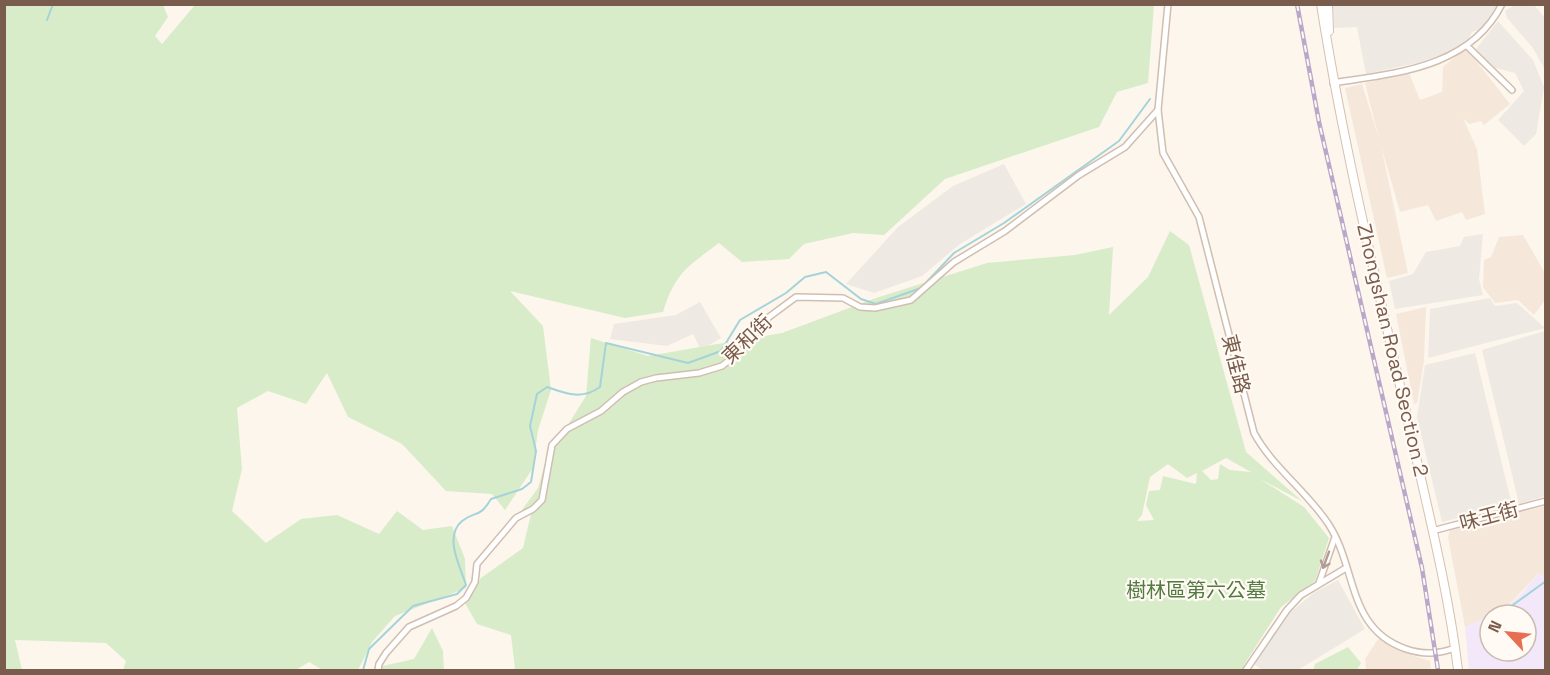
<svg xmlns="http://www.w3.org/2000/svg" width="1550" height="675" viewBox="0 0 1550 675" font-family="'Space Grotesk','Noto Sans TC',sans-serif">
	<style>
		.residential { fill: #f5e8da }
		.industrial { fill: #efe9e4 }
		.education { fill: #f3e8fa }
		.green { fill: #d8ecc9; fill-rule: evenodd }
		.lines { fill: none; stroke-linecap: round; stroke-linejoin: round }
		.stream { stroke: #a5d3da; stroke-width: 2 }
		.minor-casing { stroke: #d1beb0; stroke-width: 8 }
		.secondary-casing { stroke: #d6c0b0; stroke-width: 10 }
		.minor { stroke: #fff; stroke-width: 5 }
		.secondary { stroke: #fff; stroke-width: 8 }
		.rail-casing { stroke: #b9a8c9; stroke-width: 4.5 }
		.rail { stroke: #fffaf3; stroke-width: 2; stroke-dasharray: 7; stroke-linecap: butt }
		.oneway { stroke: #af9d94 }
		.labels { text-anchor: middle; dominant-baseline: central; stroke-width: 4.5; stroke-linejoin: round; paint-order: stroke }
		.street-label { font-size: 20px; fill: #7a5c4d; stroke: #fffaf3 }
		.park-label { font-size: 20px; fill: #537a41; stroke: #fffaf3 }
	</style>
	<rect width="100%" height="100%" fill="#fdf6ec"/>
	<g class="residential">
		<polygon points="1466,48 1510,104 1484,125 1481,121 1469,124 1463,118 1477,149 1485,214 1466,220 1462,212 1436,221 1428,205 1400,212 1381,146 1408,273 1387,278 1345,88 1362,84 1379,139 1365,83 1409,73 1420,100 1442,92 1443,67"/>
		<polygon points="1523,235 1545,273 1545,300 1534,315 1518,300 1495,303 1483,287 1484,260 1491,257 1499,237"/>
		<polygon points="1426,307 1424,361 1417,403 1414,404 1396,314"/>
		<polygon points="1545,506 1545,577 1538,574 1503,611 1465,627 1448,537 1450,530"/>
		<polygon points="1379,638 1414,656 1430,661 1431,670 1366,670 1365,659"/>
	</g>
	<g class="industrial">
		<polygon points="1333,5 1497,5 1481,29 1472,32 1469,38 1449,53 1417,63 1366,74 1357,27 1334,28"/>
		<polygon points="1515,5 1534,5 1545,18 1545,70 1533,48 1507,18 1505,11"/>
		<polygon points="1498,21 1533,60 1544,87 1536,134 1524,146 1498,120 1524,91 1515,73 1492,67 1476,49"/>
		<polygon points="1004,164 1026,204 960,244 922,276 874,293 846,284 898,227 953,186"/>
		<polygon points="1483,234 1479,279 1483,295 1395,309 1389,281 1413,274 1426,252 1460,246 1464,237"/>
		<polygon points="1490,298 1495,306 1517,303 1545,328 1428,358 1430,309"/>
		<polygon points="700,302 721,338 701,350 693,334 667,346 610,339 614,324 676,315"/>
		<polygon points="1545,331 1545,496 1519,504 1482,350"/>
		<polygon points="1475,353 1512,505 1442,522 1417,417 1425,365"/>
		<polygon points="1338,580 1365,629 1298,670 1262,670 1254,664 1287,615 1315,592"/>
	</g>
	<polygon class="education" points="1539,573 1545,577 1545,670 1469,670 1465,627 1490,616 1490,651 1526,651 1526,615 1493,615 1503,611 1521,594"/>
	<g class="green">
		<path d="M195,5V4L1154,5L1148,83L1117,92L1099,127L945,179L884,235L853,233L804,244L789,259L742,262L719,243C687,267 675,273 663,312L625,318L510,291L543,326L551,390L538,430L533,468L505,510L492,494L446,491L402,444L348,417L327,373L306,404L268,391L237,408L242,469L232,511L266,543L301,519L337,515L379,534L397,511L423,530L452,526L465,559L466,588L395,616L372,642L358,670H322L309,662L296,670H123L126,661L106,643L15,640L22,670H5V5H163L168,17L155,36L162,44Z"/>
		<path d="M1170,231L1189,245L1246,452L1302,501L1260,479L1304,507L1329,538L1315,581L1281,607L1244,665L1252,670H513L515,669L511,635L477,624L465,603L481,578L523,548L531,514H523L498,543L538,488L550,446L566,428L586,396L591,338L648,356L782,333L876,298L987,263L1075,255L1113,247L1109,315L1148,277ZM1226,458L1251,472L1230,470L1220,464L1218,479L1211,480L1202,471ZM1168,464L1187,478L1197,473L1196,484L1163,476L1160,490L1149,491L1146,505L1154,520L1137,521L1142,515L1150,477Z"/>
		<polygon points="432,628 443,651 444,670 376,670 378,667 414,659"/>
		<polygon points="1348,647 1361,663 1357,670 1313,670 1315,664"/>
	</g>
	<g class="lines">
		<g class="stream">
			<polyline points="47,20 53,4"/>
			<polyline points="1499,615 1546,581"/>
			<path d="M363,670L369,649L413,606L457,594L466,585C461,568 443,537 462,521C476,510 479,519 491,499L522,489L531,482L536,451L530,426L537,394L547,387C567,394 582,400 600,387L606,343L688,363L721,351L740,320L786,293L805,277L826,272L861,299L876,304L921,288L954,253L1004,223L1119,141L1150,99"/>
		</g>
		<defs>
			<g id="minor">
				<path d="M1168,4L1158,110L1163,153L1199,217L1254,433C1273,468 1308,492 1329,525C1357,568 1347,629 1406,649C1424,655 1438,654 1455,648"/>
				<polyline points="1467,46 1512,90"/>
				<path d="M1333,83C1396,73 1470,68 1502,4"/>
				<polyline points="1432,531 1546,501"/>
				<polyline points="1319,583 1335,537"/>
				<polyline points="378,670 379,664 386,653 409,627 456,606 466,598 475,582 477,564 516,518 533,509 542,500 552,445 567,429 601,411 623,392 641,382 656,378 699,373 722,366 742,350 769,317 796,297 843,298 860,307 875,308 911,300 954,262 1005,231 1079,175 1125,147 1158,110"/>
				<polyline points="1246,670 1287,610 1301,595 1346,568"/>
			</g>
			<g id="secondary">
				<path d="M1321,4C1343,146 1378,286 1409,426C1427,507 1448,588 1458,670"/>
				<polyline points="1328,4 1329,31"/>
			</g>
		</defs>
		<use href="#minor" class="minor-casing"/>
		<use href="#secondary" class="secondary-casing"/>
		<use href="#minor" class="minor"/>
		<use href="#secondary" class="secondary"/>
		<defs>
			<polyline id="rail" points="1297,4 1319,122 1422,568 1438,670"/>
		</defs>
		<use href="#rail" class="rail-casing"/>
		<use href="#rail" class="rail"/>
	</g>
	<defs><path id="oneway-shaft" d="M-6 0H5M1.5-3L5.5 0L1.5 3" fill="none" stroke-width="1.6" stroke-linecap="round" stroke-linejoin="round" transform="scale(1.5)"/></defs>
	<use class="oneway" href="#oneway-shaft" transform="translate(1326 560) rotate(110)"/>
	<g class="labels">
		<g class="street-label">
			<text transform="translate(747 339) rotate(-44)">東和街</text>
			<text transform="translate(1393 350) rotate(77)">Zhongshan Road Section 2</text>
			<text transform="translate(1236 364) rotate(76)">東佳路</text>
			<text transform="translate(1489 516) rotate(-15)">味王街</text>
		</g>
		<g class="park-label">
			<text x="1196" y="590">樹林區第六公墓</text>
		</g>
	</g>
	<rect width="1550" height="675" fill="none" stroke="#7a5c4d" stroke-width="12"/>
	<g transform="translate(1508 633) rotate(296)"><circle r="28" fill="#fffaf3" stroke="#cabbb1" stroke-width="1.5"/>
	<path d="M0-4.5L10 22L0 15L-10 22Z" fill="#e76f51"/>
	<text y="-9" font-size="16" font-weight="bold" text-anchor="middle" fill="#7a5c4d">N</text>
	</g>
</svg>
